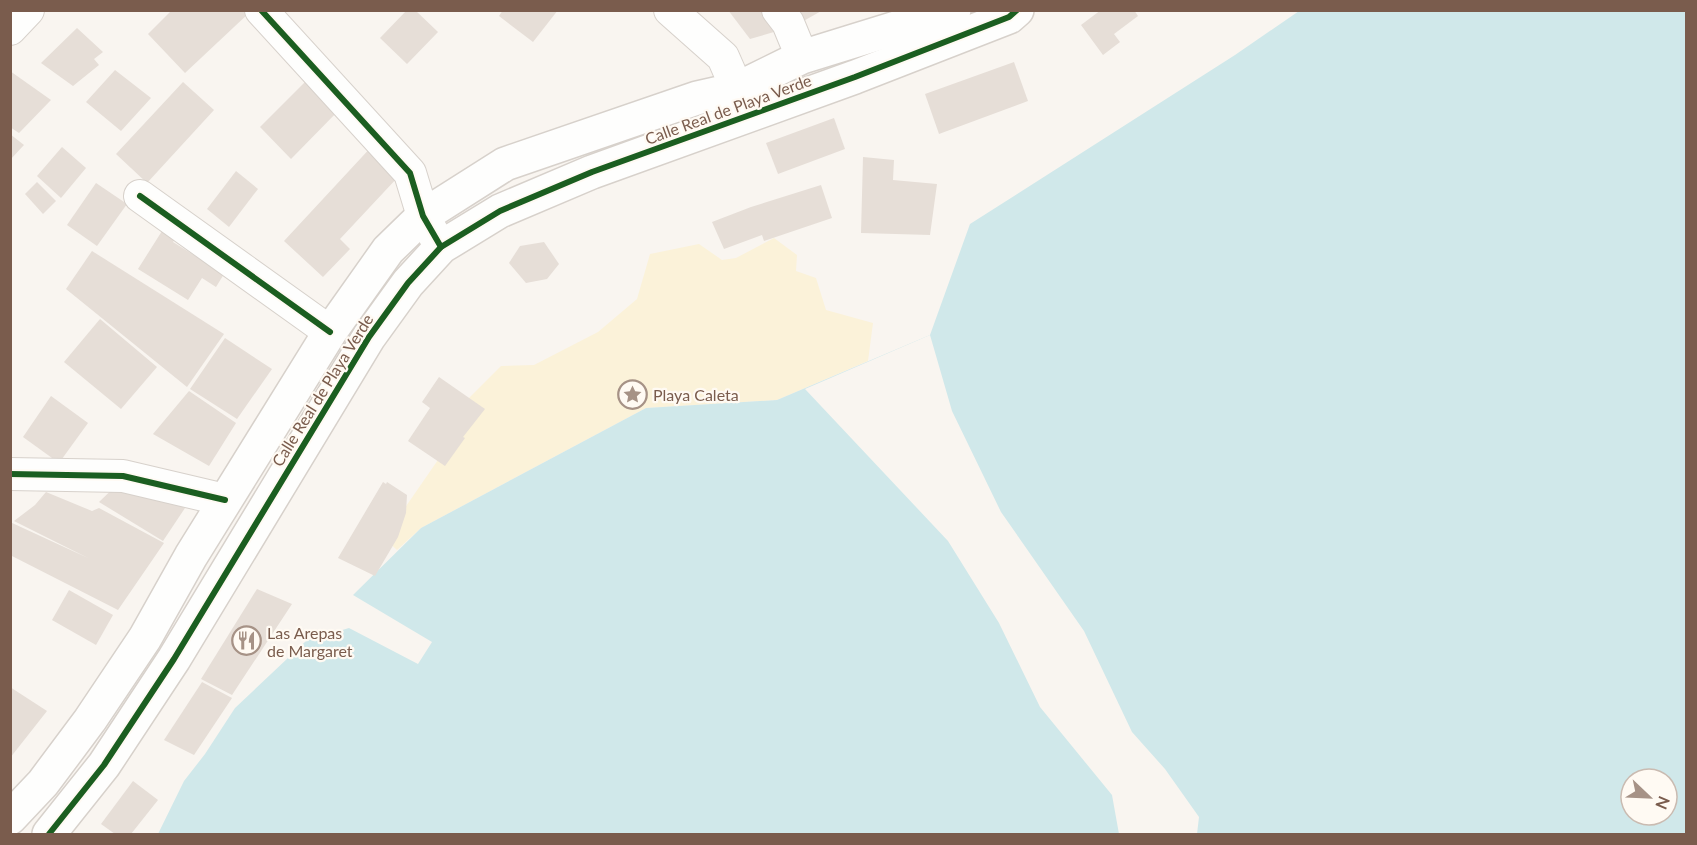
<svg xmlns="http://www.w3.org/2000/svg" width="1697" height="845" viewBox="0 0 1697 845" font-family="Lato,sans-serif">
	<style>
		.sand { fill: #fbf2d9 }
		.water { fill: #d0e8ea; fill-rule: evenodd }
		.pier { fill: #f9f5f0 }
		.building { fill: #e6ded7 }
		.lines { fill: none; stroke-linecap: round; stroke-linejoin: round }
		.minor-casing { stroke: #d7d1cb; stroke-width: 34 }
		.tertiary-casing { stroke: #d7d1cb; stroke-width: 36 }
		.minor { stroke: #fefefd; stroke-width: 32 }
		.tertiary { stroke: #fefefd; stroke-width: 33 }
		.cycleway-casing { stroke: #fffaf3; stroke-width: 10 }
		.cycleway { stroke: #1b5e20; stroke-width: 6 }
		.labels { text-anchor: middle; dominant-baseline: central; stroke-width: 4.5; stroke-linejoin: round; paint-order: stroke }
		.street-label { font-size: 16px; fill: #7a5c4d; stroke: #fffaf3 }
		.poi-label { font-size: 16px; fill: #7a5c4d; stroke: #fffaf3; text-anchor: start }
	</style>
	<rect width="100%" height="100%" fill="#f9f5f0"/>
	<polygon class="sand" points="774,238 797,255 796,271 816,278 826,310 873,323 868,361 777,400 646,408 421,528 397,550 384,538 476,405 467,400 501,366 534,365 598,332 637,299 650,254 699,244 722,260 736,258"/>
	<path class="water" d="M1299,11H1686V834H158L184,781L205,754L235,708L306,641L349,628L418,664L432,642L353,595L421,528L646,408L777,400L930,335L970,224L1235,55ZM1631,779H1667V815H1631Z"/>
	<polygon class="pier" points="930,335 952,411 1001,512 1084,631 1132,732 1165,769 1199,817 1197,834 1119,834 1112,795 1040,707 999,623 948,541 805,389"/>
	<g class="building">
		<polygon points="172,10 249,10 250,12 185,73 148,34"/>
		<polygon points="407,10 415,10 438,32 407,64 380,38"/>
		<polygon points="503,10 558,10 533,42 499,16"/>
		<polygon points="728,10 772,10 784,29 750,39"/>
		<polygon points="794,10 823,10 800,23"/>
		<polygon points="1101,10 1134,10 1138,16 1114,34 1120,42 1103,55 1081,25"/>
		<polygon points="77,28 103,52 94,59 99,65 73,86 41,63"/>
		<polygon points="1014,62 1028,101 939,134 925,94"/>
		<polygon points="115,70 151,98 121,131 86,102"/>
		<polygon points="10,71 51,100 19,133 10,127"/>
		<polygon points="310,77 341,108 291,159 260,127"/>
		<polygon points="183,82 214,110 147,183 116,154"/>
		<polygon points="834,118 845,149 778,174 766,143"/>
		<polygon points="10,134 24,145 10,160"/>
		<polygon points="374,144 398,177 340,239 350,249 323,277 284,241"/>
		<polygon points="62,147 86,168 61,198 37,176"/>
		<polygon points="863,157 894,160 893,180 937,184 930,235 861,233"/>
		<polygon points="236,171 258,189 229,227 207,209"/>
		<polygon points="37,182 56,201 43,214 25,194"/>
		<polygon points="96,183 127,204 97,246 67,225"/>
		<polygon points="821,185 832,218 764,241 762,235 724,249 712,222 751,207"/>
		<polygon points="162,231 175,239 173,242 224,274 216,287 202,278 188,300 138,269"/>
		<polygon points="544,242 559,264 547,279 526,283 509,263 520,246"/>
		<polygon points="92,251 224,334 187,387 66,289"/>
		<polygon points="100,319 157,367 121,409 64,362"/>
		<polygon points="225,338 272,369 237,419 190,389"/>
		<polygon points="439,377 485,409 463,437 465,438 445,466 408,441 430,408 422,402"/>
		<polygon points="189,391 236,423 209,466 153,434"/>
		<polygon points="51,396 88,423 59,463 23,437"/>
		<polygon points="121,481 185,508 163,541 99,502"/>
		<polygon points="383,482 386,484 387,482 407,495 406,513 398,537 375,576 338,558"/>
		<polygon points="46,492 92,511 99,508 164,543 118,610 10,555 10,522 88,558 14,521 35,505"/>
		<polygon points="257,589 292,604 232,695 201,679"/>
		<polygon points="69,590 113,615 96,645 52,620"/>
		<polygon points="202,682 232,698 194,755 164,740"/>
		<polygon points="10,687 47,711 10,758"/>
		<polygon points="133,781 158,800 131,834 115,834 101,824"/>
	</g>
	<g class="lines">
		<defs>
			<g id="minor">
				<polyline points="261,10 410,173 423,216 441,247"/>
				<polyline points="670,10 723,57 737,89 742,114"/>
				<polyline points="778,10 788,23 802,57"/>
				<polyline points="10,29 28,10"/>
				<polyline points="140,196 330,332"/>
				<polyline points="10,474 123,476 225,500"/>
			</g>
			<g id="tertiary">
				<polyline points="10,818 43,783 90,720 145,638 191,556 330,332 388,250 423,216 505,164 697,98 737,89 802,57 954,10"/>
				<polyline points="49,834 104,765 174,659 369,337 408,283 441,247 500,211 592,172 855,77 1009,17 1017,10"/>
			</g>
		</defs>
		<use href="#minor" class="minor-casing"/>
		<use href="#tertiary" class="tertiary-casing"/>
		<use href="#minor" class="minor"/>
		<use href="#tertiary" class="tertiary"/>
		<defs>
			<g id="cycleway">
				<polyline points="261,10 410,173 423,216 441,247"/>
				<polyline points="140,196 330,332"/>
				<polyline points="10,474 123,476 225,500"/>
				<polyline points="49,834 104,765 174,659 369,337 408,283 441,247 500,211 592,172 855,77 1009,17 1017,10"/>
			</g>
		</defs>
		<use href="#cycleway" class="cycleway-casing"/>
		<use href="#cycleway" class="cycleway"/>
	</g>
	<defs>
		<symbol id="sight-ring" viewBox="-11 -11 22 22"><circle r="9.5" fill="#fffaf3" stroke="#a69286" stroke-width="1.5"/><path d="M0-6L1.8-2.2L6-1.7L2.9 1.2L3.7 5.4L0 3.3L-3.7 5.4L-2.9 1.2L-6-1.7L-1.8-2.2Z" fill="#a69286"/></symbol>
		<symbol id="restaurant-ring" viewBox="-11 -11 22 22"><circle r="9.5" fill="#fffaf3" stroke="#a69286" stroke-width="1.5"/><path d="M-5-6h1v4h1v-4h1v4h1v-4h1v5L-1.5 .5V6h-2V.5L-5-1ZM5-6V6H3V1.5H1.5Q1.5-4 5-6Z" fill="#a69286"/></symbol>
	</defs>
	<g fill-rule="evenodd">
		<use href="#sight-ring" x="616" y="378" width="33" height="33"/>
		<use href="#restaurant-ring" x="230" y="624" width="33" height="33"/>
	</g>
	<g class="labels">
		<g class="street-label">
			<text transform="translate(728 109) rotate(-20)">Calle Real de Playa Verde</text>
			<text transform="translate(322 390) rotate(-58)">Calle Real de Playa Verde</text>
		</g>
		<g class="poi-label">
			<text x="653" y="394">Playa Caleta</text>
			<text x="267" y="632">Las Arepas<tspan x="267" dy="18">de Margaret</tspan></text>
		</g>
	</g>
	<rect width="1697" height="845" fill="none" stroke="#7a5c4d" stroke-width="24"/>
	<g transform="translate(1649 797) rotate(113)"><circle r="28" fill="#fffaf3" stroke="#cabbb1" stroke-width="1.5"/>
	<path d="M0-4.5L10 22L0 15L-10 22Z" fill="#a69286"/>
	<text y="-9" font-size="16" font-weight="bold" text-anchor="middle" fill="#7a5c4d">N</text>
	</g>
</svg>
